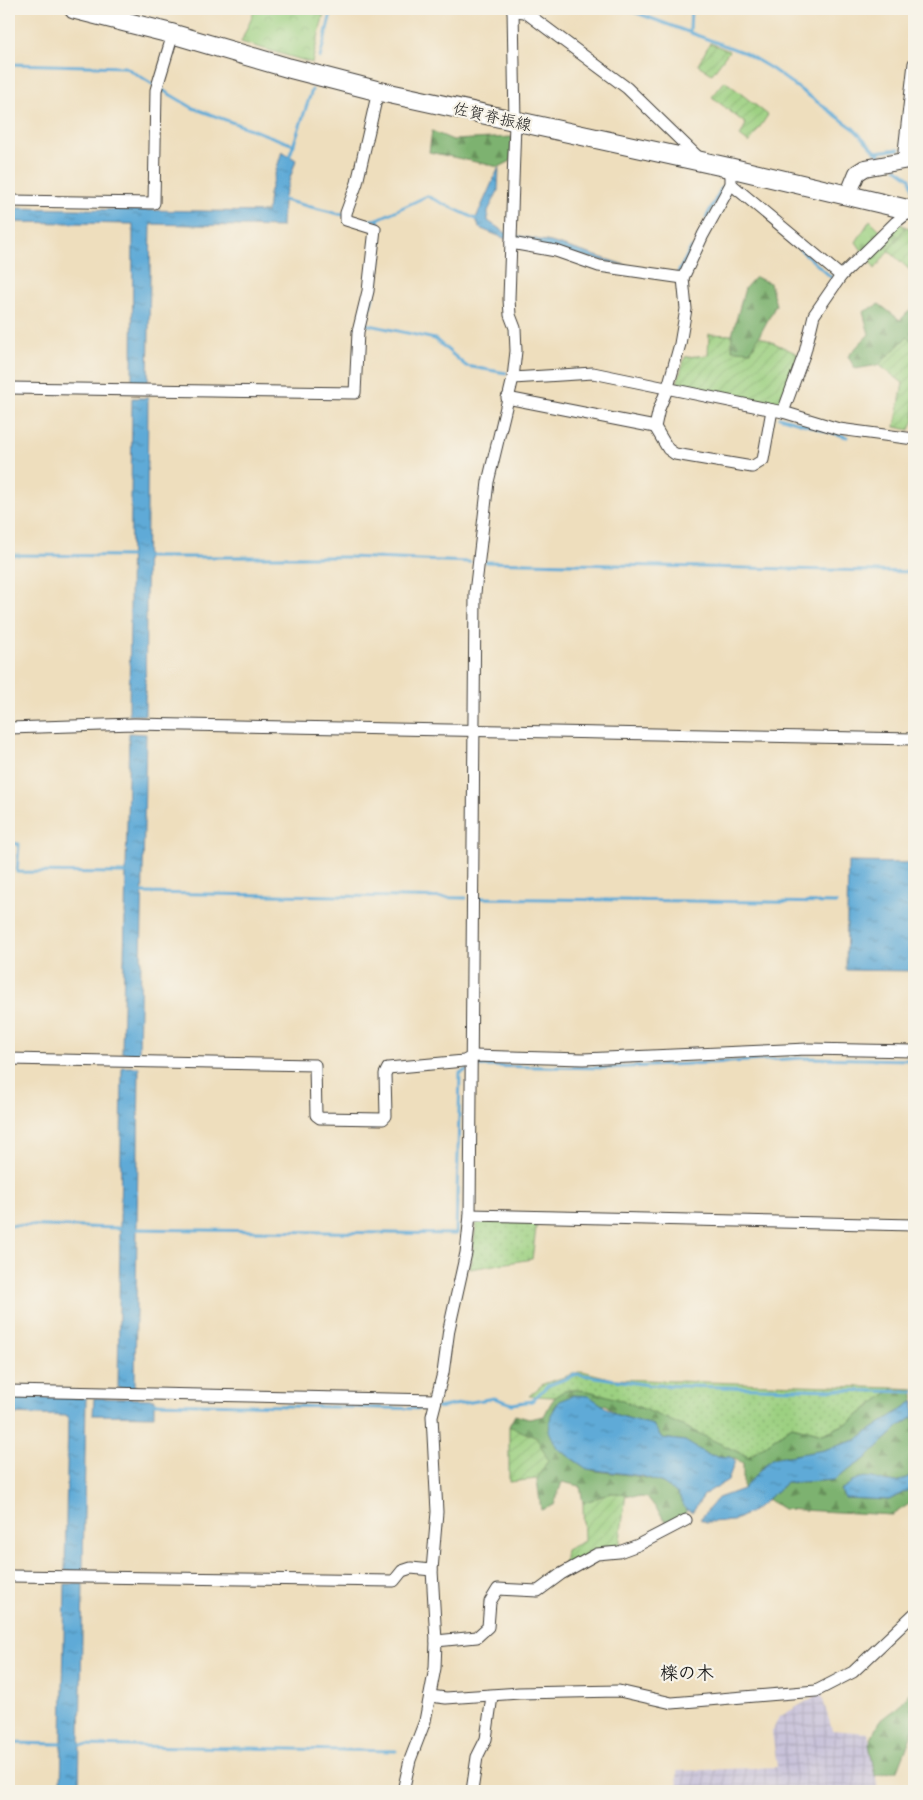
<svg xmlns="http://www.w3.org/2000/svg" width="923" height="1800" viewBox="0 0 923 1800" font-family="'Indie Flower','Klee One',sans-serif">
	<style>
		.industrial { fill: url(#industrial-grid) }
		.grass { fill: url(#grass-dots); stroke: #5c764e }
		.forest { fill: url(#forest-firs); stroke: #4c6746 }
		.cemetery { fill: url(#cemetery-stones); stroke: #5c764e }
		.park { fill: url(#park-crowns); stroke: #5c764e }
		.garden { fill: url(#garden-furrows); stroke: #5c764e }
		.water { fill: url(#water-ripples); stroke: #3d637a }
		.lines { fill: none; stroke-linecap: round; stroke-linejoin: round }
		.stream { stroke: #5eaad7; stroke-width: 3 }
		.street-casing { stroke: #3c3934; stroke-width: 13 }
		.secondary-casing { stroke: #3c3934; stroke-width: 18 }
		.primary-casing { stroke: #3c3934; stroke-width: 21 }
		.street { stroke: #fff; stroke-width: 11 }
		.secondary { stroke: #fff; stroke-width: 16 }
		.primary { stroke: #fff; stroke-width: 19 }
		.labels { text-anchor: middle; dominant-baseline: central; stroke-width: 4.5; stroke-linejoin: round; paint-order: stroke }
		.street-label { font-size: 16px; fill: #1c1c1c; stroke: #f7f3e8 }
		.neighbourhood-label { font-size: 18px; font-weight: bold; fill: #1c1c1c; stroke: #f7f3e8 }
	</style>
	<defs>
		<pattern id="industrial-grid" width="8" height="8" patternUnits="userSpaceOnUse" patternTransform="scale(1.25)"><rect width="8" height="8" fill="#c6c0d9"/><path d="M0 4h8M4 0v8" fill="none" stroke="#aaa4ba"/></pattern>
		<pattern id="grass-dots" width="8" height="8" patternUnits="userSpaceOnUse" patternTransform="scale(1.25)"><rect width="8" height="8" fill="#9cd081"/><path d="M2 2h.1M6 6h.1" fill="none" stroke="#86b26f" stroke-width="1.8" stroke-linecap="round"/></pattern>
		<pattern id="forest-firs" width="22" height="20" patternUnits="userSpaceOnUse" patternTransform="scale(1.25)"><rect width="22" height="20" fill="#7db26f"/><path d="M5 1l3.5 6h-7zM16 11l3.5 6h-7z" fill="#66905a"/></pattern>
		<pattern id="cemetery-stones" width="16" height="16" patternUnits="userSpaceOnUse" patternTransform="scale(1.25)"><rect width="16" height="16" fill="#9cd081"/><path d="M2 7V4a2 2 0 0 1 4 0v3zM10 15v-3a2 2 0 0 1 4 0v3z" fill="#86b26f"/></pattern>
		<pattern id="park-crowns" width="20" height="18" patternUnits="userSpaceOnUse" patternTransform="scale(1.25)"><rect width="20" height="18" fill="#9cd081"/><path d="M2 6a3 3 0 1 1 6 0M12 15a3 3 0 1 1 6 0" fill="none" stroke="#86b26f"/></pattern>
		<pattern id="garden-furrows" width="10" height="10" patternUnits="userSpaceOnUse" patternTransform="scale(1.25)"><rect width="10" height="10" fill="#9cd081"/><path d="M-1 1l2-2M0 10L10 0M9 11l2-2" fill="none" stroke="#86b26f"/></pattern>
		<pattern id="water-ripples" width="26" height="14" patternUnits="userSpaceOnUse" patternTransform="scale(1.25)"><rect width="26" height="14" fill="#5eaad7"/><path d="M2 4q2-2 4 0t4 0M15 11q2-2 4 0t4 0" fill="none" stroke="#4d8aae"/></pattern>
	</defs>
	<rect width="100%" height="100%" fill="#f7f3e8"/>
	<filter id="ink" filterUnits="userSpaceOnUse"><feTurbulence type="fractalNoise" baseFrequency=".02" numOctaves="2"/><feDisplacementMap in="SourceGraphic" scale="10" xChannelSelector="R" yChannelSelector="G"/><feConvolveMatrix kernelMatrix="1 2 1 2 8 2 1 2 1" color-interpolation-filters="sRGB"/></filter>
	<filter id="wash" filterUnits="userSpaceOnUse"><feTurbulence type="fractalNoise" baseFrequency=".0096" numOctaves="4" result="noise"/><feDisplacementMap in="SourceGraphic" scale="20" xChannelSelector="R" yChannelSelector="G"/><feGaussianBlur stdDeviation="1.12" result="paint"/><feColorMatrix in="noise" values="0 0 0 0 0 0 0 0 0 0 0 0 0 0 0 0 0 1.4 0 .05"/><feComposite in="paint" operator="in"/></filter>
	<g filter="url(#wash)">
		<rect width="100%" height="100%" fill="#eedebd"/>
		<polygon class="industrial" points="821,1693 832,1730 868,1733 879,1791 678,1791 677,1771 777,1767 772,1732 779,1717"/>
		<g class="grass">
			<polygon points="477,1219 537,1221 532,1259 470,1269"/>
			<polygon points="582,1371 613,1379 894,1388 850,1422 823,1434 792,1426 749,1457 625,1402 568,1390 554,1397 529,1396 543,1384"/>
		</g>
		<g class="forest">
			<polygon points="432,131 453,140 512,137 511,161 499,167 429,152"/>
			<polygon points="755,277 770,283 776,305 751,351 732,350 732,335 745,288"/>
			<polygon points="879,304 900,320 914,306 914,342 907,337 879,365 855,369 848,356 869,334 863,312"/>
			<path d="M894,1388L914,1389V1401L856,1440L824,1450L771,1459L743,1489V1463L730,1457L708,1455L685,1441L662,1438L653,1425L617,1415L605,1404L557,1448C565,1453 582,1467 589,1469C613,1477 695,1471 685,1518L669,1525L648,1498L611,1493L583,1503L580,1486L562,1482L554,1505L541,1510L537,1479L547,1459L509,1426L515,1415L529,1419L544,1416C550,1405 554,1392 569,1390C607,1385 710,1440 749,1457L792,1426L823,1434L850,1422Z"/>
			<path d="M914,1417V1473C899,1484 890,1485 872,1478L840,1490L846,1498L889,1500L914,1487V1501L892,1515L783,1509L767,1499L786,1483L834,1480L865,1459L900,1426Z"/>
			<polygon points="914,1687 914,1729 898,1770 875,1776 869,1744 879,1721 899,1706"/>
		</g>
		<polygon class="cemetery" points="870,220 881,231 899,223 906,227 875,269 856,242"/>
		<polygon class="park" points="255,9 325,9 312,63 241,42"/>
		<g class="garden">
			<polygon points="710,43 729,51 712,74 698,65"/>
			<polygon points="725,81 768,115 749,143 740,136 746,124 712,97"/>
			<polygon points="906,227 914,229 914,274 888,250"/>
			<polygon points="709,334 732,335 732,350 751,351 759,336 798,354 781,406 677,383 685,357 708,355"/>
			<polygon points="907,337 914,342 914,420 910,430 895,427 903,383 879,365"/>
			<polygon points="509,1426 537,1438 548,1460 537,1479 509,1482"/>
			<polygon points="611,1493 626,1494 619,1548 564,1566 566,1550 584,1541 583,1503"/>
		</g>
		<g class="water">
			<polygon points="282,151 296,160 283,200 282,227 151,224 148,384 132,384 133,224 9,222 9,208 267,212 269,194"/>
			<polygon points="499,167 498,191 488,211 488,221 506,233 551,242 635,268 506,239 479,228 476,218"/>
			<polygon points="132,398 148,398 145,715 129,715"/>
			<polygon points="129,733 146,734 139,1054 122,1053"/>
			<polygon points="848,862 914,863 914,971 846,970"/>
			<polygon points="122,1067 139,1067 135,1388 118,1388"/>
			<polygon points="574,1395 589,1396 617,1415 653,1425 662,1438 685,1441 708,1455 730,1457 735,1461 728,1480 705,1494 692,1512 686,1510 678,1494 663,1483 642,1476 587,1469 557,1448 549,1431 551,1415 559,1401"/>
			<polygon points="9,1397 86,1398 83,1571 65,1571 68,1416 9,1414"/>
			<polygon points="94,1398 154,1399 154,1416 93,1415"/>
			<polygon points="914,1401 914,1417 900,1426 865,1459 834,1480 786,1483 753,1511 733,1521 706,1522 700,1519 718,1498 743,1489 771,1459 824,1450 856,1440"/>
			<path d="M914,1473V1487L889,1500L845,1498L840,1490C846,1487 851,1482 857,1479C878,1471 886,1494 914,1473Z"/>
			<polygon points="65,1584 83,1584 79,1791 61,1791"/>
		</g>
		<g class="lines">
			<g class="stream">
				<polyline points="626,9 745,53 772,69 853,128 883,159"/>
				<polyline points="690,31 691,9"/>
				<polyline points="320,58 332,9"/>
				<polyline points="9,64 125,67 154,85"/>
				<polyline points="159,88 193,108 294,145"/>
				<polyline points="875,152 899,149"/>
				<polyline points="289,158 312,90"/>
				<polyline points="896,168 910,178 914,194"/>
				<polyline points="279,199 343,215"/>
				<polyline points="706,218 722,187"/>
				<path d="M378,219C384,255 376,290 365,324L435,339L466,366L506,373"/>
				<polyline points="366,221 378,219 427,196 478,220"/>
				<polyline points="795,245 832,278"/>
				<polyline points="678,273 691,248"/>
				<polyline points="779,417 847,437"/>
				<polyline points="9,555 130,556"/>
				<polyline points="147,557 348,557 470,562"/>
				<polyline points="486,562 914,572"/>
				<polyline points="9,843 19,844 17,872 126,873"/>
				<polyline points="142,893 466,898"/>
				<polyline points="477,898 836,903"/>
				<polyline points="473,1068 479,1066 609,1068 805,1058 914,1060"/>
				<polyline points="9,1225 120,1228"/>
				<polyline points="134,1229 456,1234 460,1073 467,1070"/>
				<polyline points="152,1403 430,1409"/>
				<polyline points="437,1408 494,1398 512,1404 532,1401 547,1386 577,1374 648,1385 914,1392"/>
				<polyline points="9,1743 62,1744"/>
				<polyline points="80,1745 396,1751"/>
			</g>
		</g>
	</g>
	<g filter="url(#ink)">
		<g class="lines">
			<defs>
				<g id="street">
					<polyline points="513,11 525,12 627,88 702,161"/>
					<polyline points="906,160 904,151 914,63"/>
					<polyline points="731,168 731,184 703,235 683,278 686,309 680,344 668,387 659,409 655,427 668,449 675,454 752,467 763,460 772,410"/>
					<polyline points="731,184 841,276"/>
					<polyline points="9,201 154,203 156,90 173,34"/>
					<polyline points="511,243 556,251 599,266 683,278"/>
					<polyline points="513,378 593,373 783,412 839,429 914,439"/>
					<polyline points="9,388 355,393 358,332 368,291 375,229 346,220 346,213 357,183 378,91"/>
					<polyline points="507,398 655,427"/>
					<polyline points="783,412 805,352 814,315 841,276 896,222 913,209"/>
					<polyline points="9,728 134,724 914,739"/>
					<polyline points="9,1059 315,1065 316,1115 320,1118 383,1119 386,1116 385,1074 388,1068 464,1061 474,1056 583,1059 807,1049 914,1051"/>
					<polyline points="470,1215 914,1225"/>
					<polyline points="9,1391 436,1400"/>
					<polyline points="9,1576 394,1581 402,1571 411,1568 432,1570"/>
					<polyline points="436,1641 477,1637 488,1627 490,1602 498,1589 538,1591 561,1574 597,1554 619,1552 638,1545 686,1520"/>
					<polyline points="430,1696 446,1698 519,1693 619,1691 672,1703 816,1691 853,1672 914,1614"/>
					<polyline points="403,1791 410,1760 425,1721 435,1668 436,1641 432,1570 437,1512 432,1416 443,1373 449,1329 466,1253 470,1215 475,593 488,482 513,378 516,351 515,328 510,315 509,299 515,123 513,9"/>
					<polyline points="472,1791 477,1757 486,1739 492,1696"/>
				</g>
				<polyline id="secondary" points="848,195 857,173 865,168 914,159"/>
				<polyline id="primary" points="74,9 173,34 289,68 378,91 731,168 914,211"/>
			</defs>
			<use href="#street" class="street-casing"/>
			<use href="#secondary" class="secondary-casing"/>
			<use href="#primary" class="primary-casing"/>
			<use href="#street" class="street"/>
			<use href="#secondary" class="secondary"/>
			<use href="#primary" class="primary"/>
		</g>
	</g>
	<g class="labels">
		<g class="street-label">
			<text transform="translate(492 118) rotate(13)">佐賀脊振線</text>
		</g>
		<g class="neighbourhood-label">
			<text x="687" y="1675">檪の木</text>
		</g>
	</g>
	<rect width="923" height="1800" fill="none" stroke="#f7f3e8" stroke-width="30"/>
</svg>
